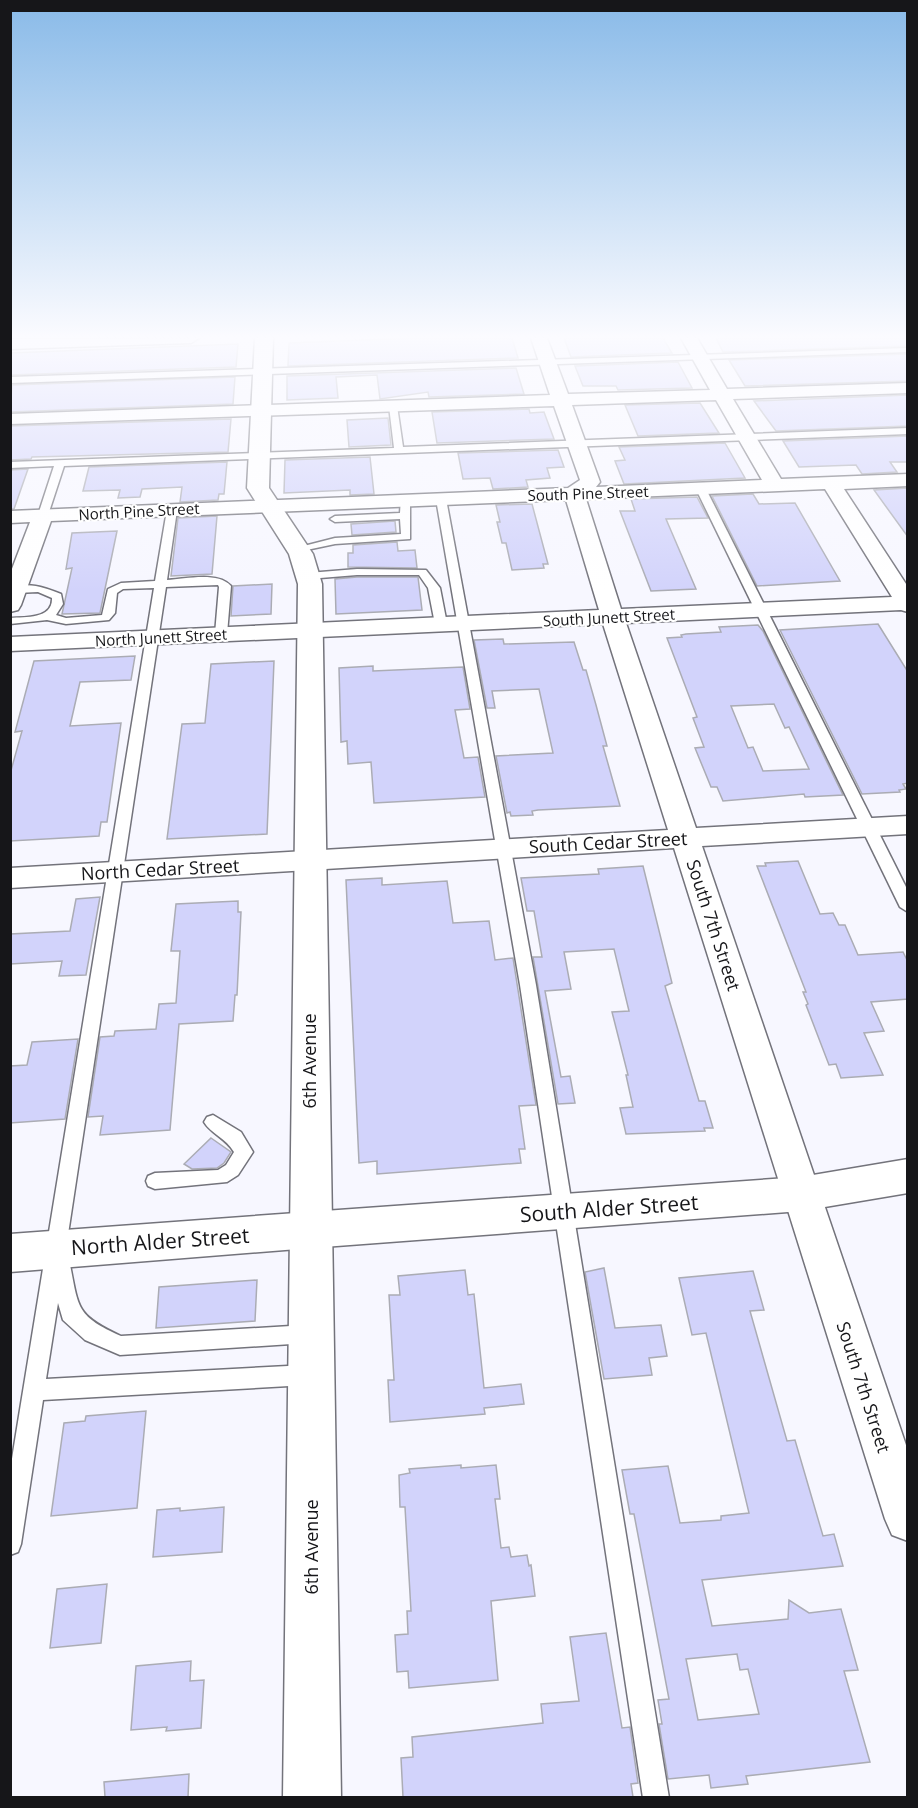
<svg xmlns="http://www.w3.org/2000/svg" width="918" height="1808" viewBox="0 0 918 1808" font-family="'Open Sans',sans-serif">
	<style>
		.building { fill: #d2d3fb; stroke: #abacb4; stroke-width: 1.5; fill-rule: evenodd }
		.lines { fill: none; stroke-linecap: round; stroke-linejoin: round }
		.service-casing { stroke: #73737b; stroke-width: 3 }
		.minor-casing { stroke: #73737b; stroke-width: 3 }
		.tertiary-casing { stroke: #73737b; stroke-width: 3 }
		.secondary-casing { stroke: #73737b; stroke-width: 3 }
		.primary-casing { stroke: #73737b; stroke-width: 3 }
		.service { fill: #fff; fill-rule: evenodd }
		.minor { fill: #fff; fill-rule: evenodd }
		.tertiary { fill: #fff; fill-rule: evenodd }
		.secondary { fill: #fff; fill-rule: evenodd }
		.primary { fill: #fff; fill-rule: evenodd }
		.labels { text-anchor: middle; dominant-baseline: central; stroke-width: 4.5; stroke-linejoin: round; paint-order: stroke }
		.far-street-label { font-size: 15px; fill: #161619; stroke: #fff }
		.street-label { font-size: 18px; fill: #161619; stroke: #fff }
		.near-street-label { font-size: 21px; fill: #161619; stroke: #fff }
	</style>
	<rect width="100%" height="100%" fill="#f7f7ff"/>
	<g class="building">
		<polygon points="415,338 512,338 518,358 288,366 289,343"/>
		<polygon points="564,338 663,338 672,353 571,357"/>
		<polygon points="716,338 908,338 908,346 723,352"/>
		<polygon points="238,344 236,367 10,375 10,353"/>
		<polygon points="908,354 908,381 745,386 729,360"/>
		<polygon points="678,362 692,388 618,390 616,386 583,386 575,366"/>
		<polygon points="516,368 524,394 429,397 428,392 380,399 377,375 336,377 338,398 287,400 287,376"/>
		<polygon points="235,377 233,404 10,412 12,385"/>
		<polygon points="908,395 908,426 776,431 754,401"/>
		<polygon points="700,403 719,433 638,436 625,405"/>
		<polygon points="529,409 530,413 544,412 554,439 437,443 432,412"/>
		<polygon points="388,418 391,445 349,447 347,420"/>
		<polygon points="231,419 228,452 32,457 31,459 10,460 10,426"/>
		<polygon points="908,436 908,462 890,462 897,472 862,474 856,465 799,467 783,441"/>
		<polygon points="725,443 745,478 624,484 615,461 625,460 619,447"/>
		<polygon points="558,450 564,467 547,468 550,478 526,480 528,487 493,489 490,478 463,479 458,453"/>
		<polygon points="370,457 374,494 350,495 350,490 284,493 285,460"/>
		<polygon points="227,462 224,494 219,494 218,500 180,502 182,487 142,489 140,497 118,498 120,490 83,491 89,467"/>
		<polygon points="28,469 14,509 10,509 10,470"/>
		<polygon points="908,488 908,537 874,490"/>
		<polygon points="753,494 759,504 795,503 840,581 757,586 712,496"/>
		<polygon points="697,497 708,518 666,519 696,589 651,591 620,511 635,511 631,499"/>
		<polygon points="532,504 548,564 543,564 544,568 512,570 506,543 502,543 497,522 500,522 496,505"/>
		<polygon points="217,516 212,574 171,576 178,518"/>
		<polygon points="395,521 396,532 352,535 351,524"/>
		<polygon points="117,531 100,613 62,614 72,568 66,569 72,533"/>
		<polygon points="397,542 398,551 415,550 417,568 348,567 348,553 353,553 353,545"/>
		<polygon points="357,577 418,577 422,610 336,614 335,579"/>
		<polygon points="272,584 271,614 231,616 233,586"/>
		<polygon points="878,624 908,672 908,783 903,784 906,789 899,790 900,792 862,794 780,630"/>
		<path d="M758,625L763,631L843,795L805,797L804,794L723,801L717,787H711L695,748L704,747L693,718L697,717L667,638L682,637L681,635L686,634L721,632L719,627ZM774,704L785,728L789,727L809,769L763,771L753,747L748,748L731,706Z"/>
		<polygon points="503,639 504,644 574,642 583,670 586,670 596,705 607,746 603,746 620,806 538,810 532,811 533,815 511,816 510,812 507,813 496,756 553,753 539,689 492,691 495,708 487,708 474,640"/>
		<polygon points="135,656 131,680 80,682 70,726 121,723 107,822 101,822 99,836 10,841 10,774 22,731 15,732 34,661"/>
		<polygon points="274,661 267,834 167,839 182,724 205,723 211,664"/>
		<polygon points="373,666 373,671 463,667 470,709 455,710 464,758 478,757 485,797 374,803 371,762 348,764 347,741 341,742 339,668"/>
		<polygon points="798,861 820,914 833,913 839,925 845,925 858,955 903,952 908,962 908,999 871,1002 884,1031 864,1033 883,1075 841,1078 836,1064 829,1065 806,1005 808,1004 803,992 806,992 757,866 766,866 765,863"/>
		<polygon points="643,866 672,983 665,986 699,1101 705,1101 713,1128 704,1128 705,1131 626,1134 620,1108 633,1107 626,1075 628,1075 612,1012 629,1011 614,949 564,952 571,989 545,991 561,1077 570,1076 575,1103 558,1104 533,957 542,957 534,911 527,911 521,878 599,874 598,869"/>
		<polygon points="382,878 382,885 447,881 453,923 489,921 495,960 513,958 536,1105 519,1106 525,1149 519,1149 521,1163 377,1174 377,1161 359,1163 346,880"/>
		<polygon points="100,897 86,975 59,976 62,961 10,964 10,934 70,931 76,899"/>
		<polygon points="238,901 238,912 241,912 237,995 235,995 233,1021 179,1024 170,1130 100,1135 103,1116 88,1117 100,1037 114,1036 115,1031 156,1029 159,1004 176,1003 180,951 171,951 176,904"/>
		<polygon points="78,1039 65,1119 10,1123 10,1066 27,1065 32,1042"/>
		<polygon points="211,1138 231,1152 224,1163 217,1168 192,1169 184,1164"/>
		<polygon points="604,1268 615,1328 661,1325 667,1356 649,1358 652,1375 604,1379 585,1272"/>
		<polygon points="465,1270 468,1295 474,1294 484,1388 521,1384 524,1404 484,1408 485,1414 390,1422 388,1380 394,1380 389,1295 400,1295 398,1276"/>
		<path d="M753,1271L764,1310L750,1311L787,1441L795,1440L823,1536L834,1534L843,1566L702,1580L712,1626L788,1619L789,1600L809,1613L841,1609L858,1670L844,1671L870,1762L746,1776L748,1784L711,1788L709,1775L668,1779L659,1724H662L658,1700L669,1699L634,1514H630L622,1470L668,1466L680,1523L721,1520V1516L749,1513L706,1333L692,1335L679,1278ZM737,1654L740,1670L748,1669L759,1714L698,1720L686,1659Z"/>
		<polygon points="257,1280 255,1321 156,1328 159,1287"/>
		<polygon points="146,1411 137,1508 51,1516 64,1423 85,1421 86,1416"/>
		<polygon points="461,1465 461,1468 496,1465 500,1499 495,1499 501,1548 509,1547 511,1557 527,1555 529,1566 531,1565 535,1596 491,1601 498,1680 409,1688 408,1671 397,1672 395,1635 408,1634 407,1611 411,1611 405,1507 400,1507 399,1475 410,1473 409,1469"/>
		<polygon points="224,1507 222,1552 153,1557 157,1510 180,1508 180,1511"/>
		<polygon points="107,1584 101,1643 50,1648 57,1589"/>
		<polygon points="606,1633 622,1728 630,1727 638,1783 631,1784 633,1797 403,1797 401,1758 413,1757 412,1737 543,1723 541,1704 579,1701 570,1637"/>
		<polygon points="191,1661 190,1681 204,1680 201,1728 166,1731 167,1727 131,1730 136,1666"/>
		<polygon points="189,1774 188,1797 105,1797 104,1782"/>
	</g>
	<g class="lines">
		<defs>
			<g id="service">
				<polygon points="908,348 908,352 10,383 10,377"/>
				<polygon points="393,403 397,406 403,447 908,428 908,434 64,466 48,515 43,518 38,515 54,466 10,468 10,462 394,448 389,406"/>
				<polygon points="701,486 706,489 908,891 908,912 900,907 696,489"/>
				<polygon points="441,496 446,499 536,985 669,1798 643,1798 520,985 436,499"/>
				<polygon points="401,498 410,500 410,539 335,544 297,552 292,549 335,538 401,534 400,519 335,522 330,519 335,516 400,513"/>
				<path d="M172,507L177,510L167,580C185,579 218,571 231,586L227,634L221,638L215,634L219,587L218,585L166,587L65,1254L69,1260C79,1307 74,1315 121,1336L307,1325L314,1327L317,1334L314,1341L307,1343L120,1355L85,1340L63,1320L58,1303L46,1379L307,1365L314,1368L317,1375L314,1382L307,1385L43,1400L21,1544L18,1552L10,1555V1471L154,588L123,589L117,593L115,613L109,620L66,624L47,620L10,624V618C26,617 53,619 52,598L38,592L16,593L10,590C25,580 46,588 61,594L63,604L56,615L66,618L102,615L108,589L121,583L155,581L167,510Z"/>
				<polygon points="357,569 426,570 440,588 447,624 441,627 435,624 428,588 419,575 357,575 308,579 303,576 308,573"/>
				<path d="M213,1115L241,1132L253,1152L238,1175L227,1182L155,1189L148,1186L146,1181L148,1176L155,1173L218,1170L226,1165L234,1152C226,1138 211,1134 204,1122L207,1117Z"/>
			</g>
			<g id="minor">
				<polygon points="199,338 191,343 10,349 10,339"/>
				<path d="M531,338H547L568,394L710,390L681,338H697L727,389L908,383V393L733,399L781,479L908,474V486L844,489L908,587V612L901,610L626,623L696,828L908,816V834L702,846L908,1451V1541L892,1535L885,1519L674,848L10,888V868L668,830L603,624L10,651V637L599,610L566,500L51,521L21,605L18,610L10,612V574L30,522L10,523V511L568,488L580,480L554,406L10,424V414L550,395ZM716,400L762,480L596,487L600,482L572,405ZM825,489L892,597L621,609L586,499Z"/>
			</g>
			<polygon id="tertiary" points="310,1212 325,1217 331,1230 325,1243 310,1248 10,1272 10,1234"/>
			<polygon id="secondary" points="908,1159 908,1193 801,1211 310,1248 295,1243 289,1230 295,1217 310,1212 801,1177"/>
			<polygon id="primary" points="255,338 273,338 269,488 313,554 322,584 341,1798 283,1798 298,584 289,554 247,488"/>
		</defs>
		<use href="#service" class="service-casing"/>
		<use href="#minor" class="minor-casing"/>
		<use href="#tertiary" class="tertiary-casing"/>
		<use href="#secondary" class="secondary-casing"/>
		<use href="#primary" class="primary-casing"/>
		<use href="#service" class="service"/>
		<use href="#minor" class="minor"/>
		<use href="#tertiary" class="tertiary"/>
		<use href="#secondary" class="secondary"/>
		<use href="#primary" class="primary"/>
	</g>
	<linearGradient id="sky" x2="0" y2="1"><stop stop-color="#89bae8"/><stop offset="0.57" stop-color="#fbfbff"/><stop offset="1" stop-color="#fbfbff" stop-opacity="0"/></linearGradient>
	<rect width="918" height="591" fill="url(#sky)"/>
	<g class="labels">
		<g class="far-street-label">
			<text transform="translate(588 493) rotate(-2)">South Pine Street</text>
			<text transform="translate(139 511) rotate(-3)">North Pine Street</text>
			<text transform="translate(609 617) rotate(-3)">South Junett Street</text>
			<text transform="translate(161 637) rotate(-3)">North Junett Street</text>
		</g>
		<g class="street-label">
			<text transform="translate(608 842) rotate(-3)">South Cedar Street</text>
			<text transform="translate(160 869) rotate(-3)">North Cedar Street</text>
			<text transform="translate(714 925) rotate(72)">South 7th Street</text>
			<text transform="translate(309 1061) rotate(-90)">6th Avenue</text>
			<text transform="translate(864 1387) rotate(72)">South 7th Street</text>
			<text transform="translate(311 1547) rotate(-90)">6th Avenue</text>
		</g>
		<g class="near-street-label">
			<text transform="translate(609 1208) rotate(-4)">South Alder Street</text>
			<text transform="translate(160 1241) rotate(-4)">North Alder Street</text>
		</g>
	</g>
	<rect width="918" height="1808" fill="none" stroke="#161619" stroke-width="24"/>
</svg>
